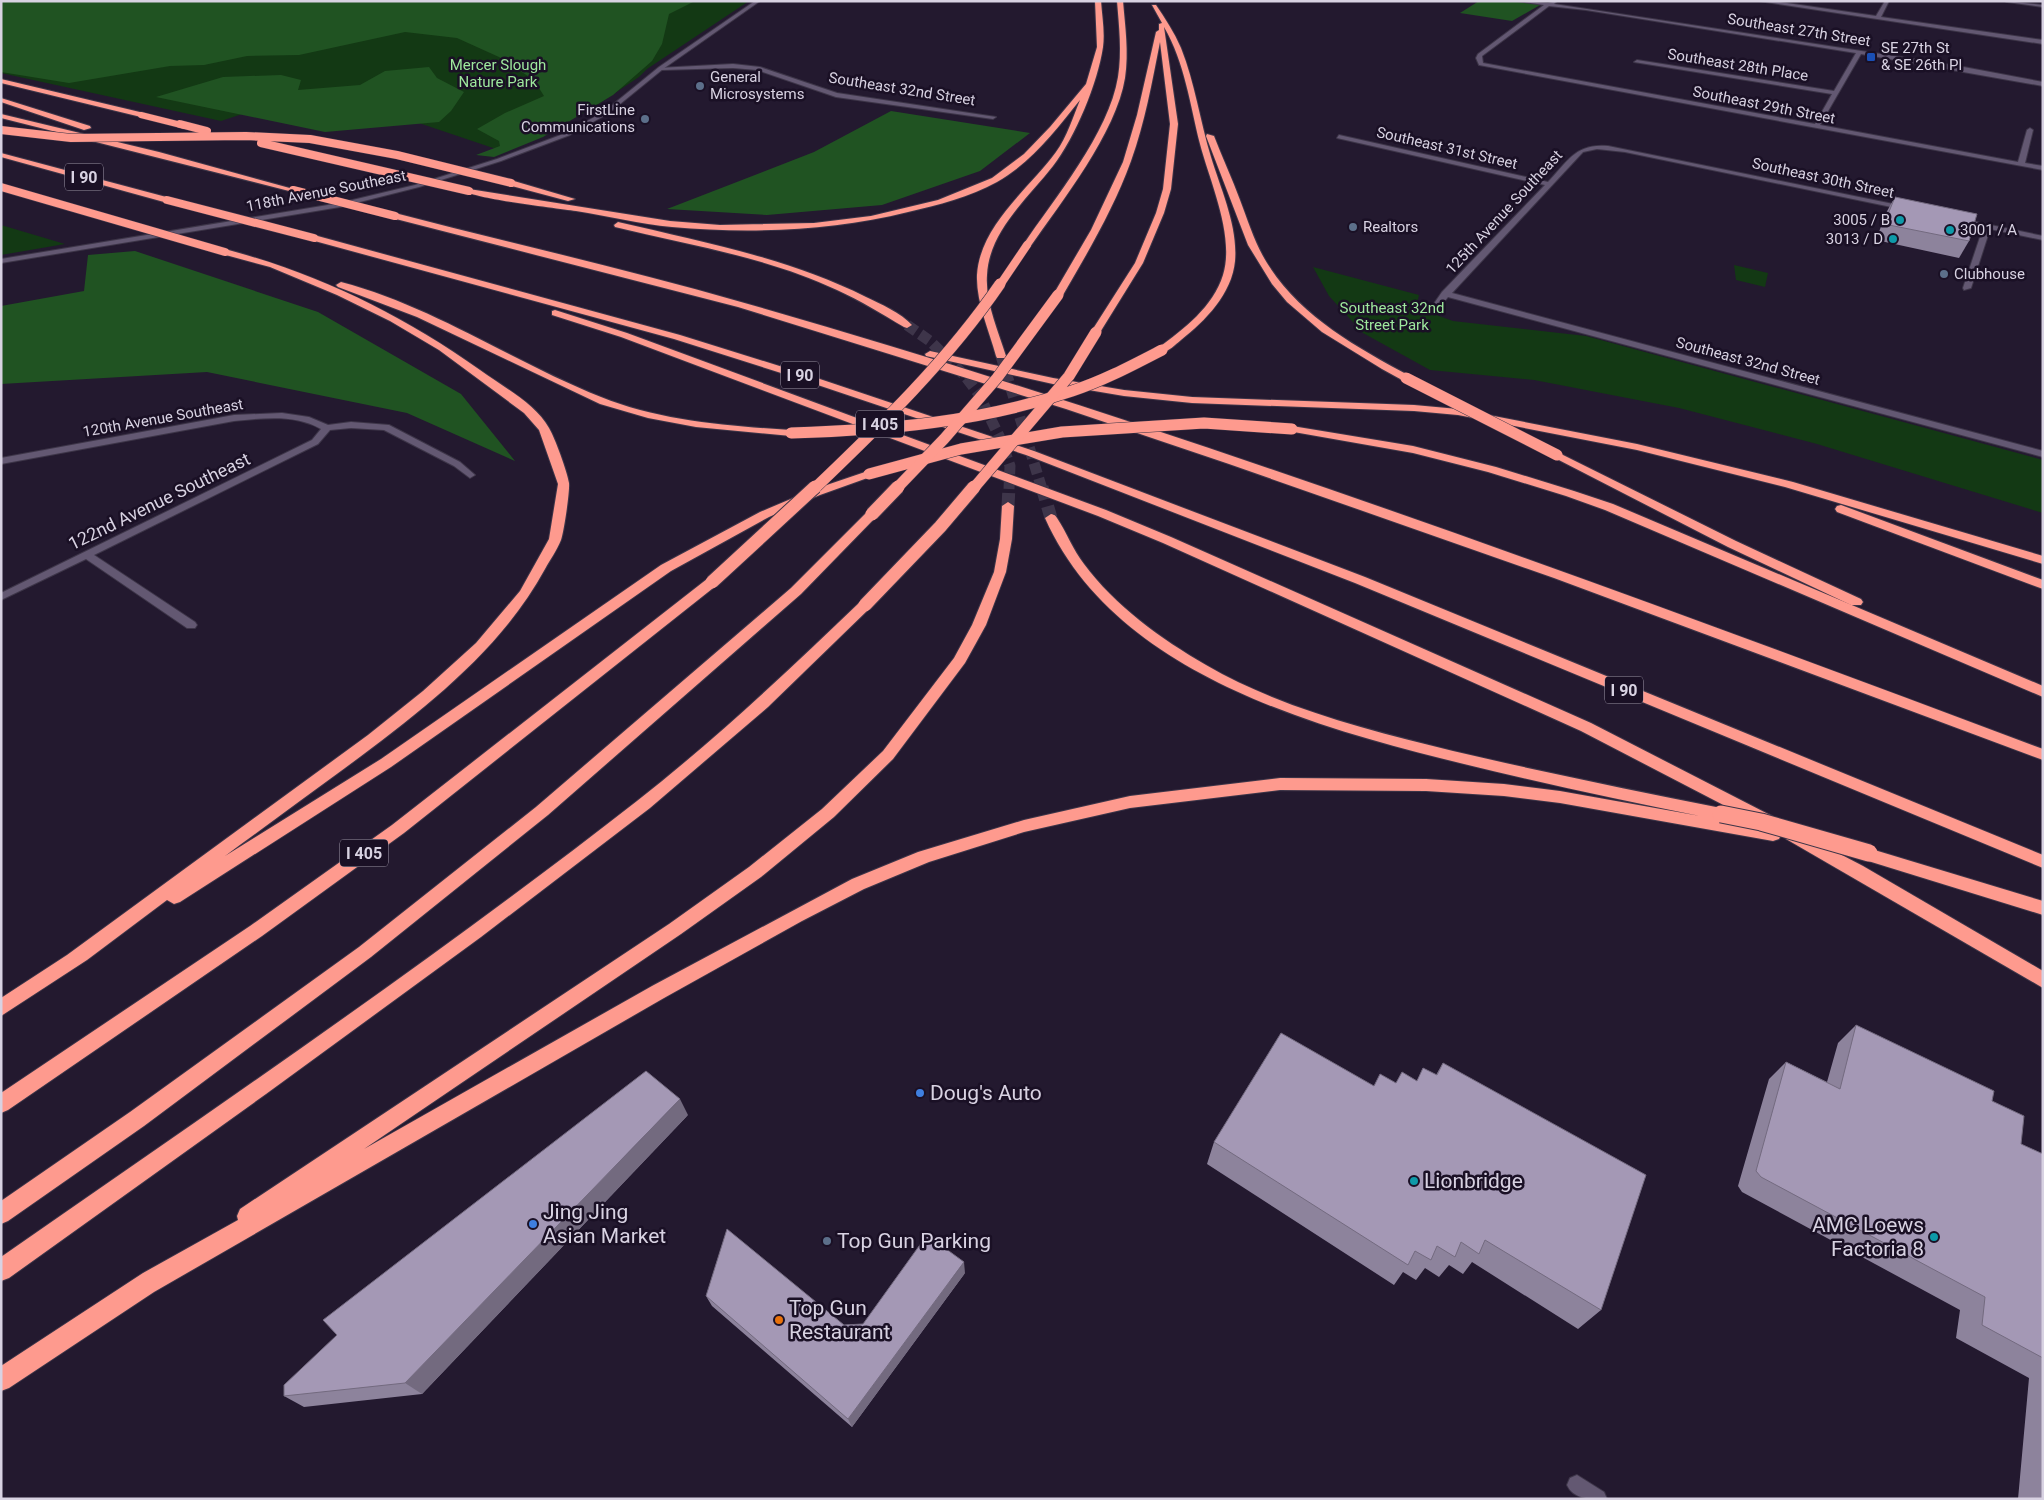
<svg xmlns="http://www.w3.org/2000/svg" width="2044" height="1500" viewBox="0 0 2044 1500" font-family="Roboto,sans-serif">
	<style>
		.green { fill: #133914 }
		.forest { fill: #205322 }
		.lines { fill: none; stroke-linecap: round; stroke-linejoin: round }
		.motorway-tunnel-far1 { stroke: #3e354a; stroke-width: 11; stroke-dasharray: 11 5; stroke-linecap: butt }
		.motorway-tunnel { stroke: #3e354a; stroke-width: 13; stroke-dasharray: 13 7; stroke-linecap: butt }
		.minor-casing { stroke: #3d3548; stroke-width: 2 }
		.tertiary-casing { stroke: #3d3548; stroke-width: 2 }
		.motorway-casing { stroke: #3d3548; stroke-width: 2 }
		.minor { fill: #635872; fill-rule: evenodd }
		.tertiary { fill: #635872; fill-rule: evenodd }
		.motorway { fill: #fe9a8e; fill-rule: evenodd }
		.motorway-bridge-far4-casing { stroke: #3d3548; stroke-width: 7; stroke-linecap: butt }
		.motorway-bridge-far3-casing { stroke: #3d3548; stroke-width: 9; stroke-linecap: butt }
		.motorway-bridge-far2-casing { stroke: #3d3548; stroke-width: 12; stroke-linecap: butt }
		.motorway-bridge-far1-casing { stroke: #3d3548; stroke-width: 15; stroke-linecap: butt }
		.motorway-bridge-casing { stroke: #3d3548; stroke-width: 19; stroke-linecap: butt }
		.motorway-bridge-far4 { stroke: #fe9a8e; stroke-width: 6 }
		.motorway-bridge-far3 { stroke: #fe9a8e; stroke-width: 8 }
		.motorway-bridge-far2 { stroke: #fe9a8e; stroke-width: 11 }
		.motorway-bridge-far1 { stroke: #fe9a8e; stroke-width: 13 }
		.motorway-bridge { stroke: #fe9a8e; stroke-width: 17 }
		.wall { fill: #8d839c }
		.shaded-wall { fill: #736a7f }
		.building { fill: #a498b5; stroke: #736a7f }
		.transit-dot { fill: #1a4fb4; stroke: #1a1025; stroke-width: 2 }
		.service-dot { fill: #5c6f8a; stroke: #1a1025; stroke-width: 2 }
		.culture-dot { fill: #0f9aa8; stroke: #1a1025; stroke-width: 2 }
		.shop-dot { fill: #3f7fe0; stroke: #1a1025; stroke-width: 2 }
		.food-dot { fill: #e8710a; stroke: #1a1025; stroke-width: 2 }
		.labels { text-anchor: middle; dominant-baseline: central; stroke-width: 5; stroke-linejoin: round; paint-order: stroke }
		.far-street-label { font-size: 15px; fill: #d8d2e2; stroke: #1a1025 }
		.far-poi-label { font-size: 15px; fill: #d8d2e2; stroke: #1a1025; text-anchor: start }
		.far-park-label { font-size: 15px; fill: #9ee89d; stroke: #1a1025 }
		.shield { fill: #1a1025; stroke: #9f98a9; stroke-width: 1 }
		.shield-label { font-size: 16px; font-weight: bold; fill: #d8d2e2 }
		.street-label { font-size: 18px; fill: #d8d2e2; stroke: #1a1025 }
		.near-poi-label { font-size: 21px; fill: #d8d2e2; stroke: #1a1025; text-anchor: start }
	</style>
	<rect width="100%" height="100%" fill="#23192f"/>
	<g class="green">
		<polygon points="1,1 749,1 647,69 639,77 594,107 549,132 499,150 318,89 221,121 1,73"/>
		<polygon points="1,225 65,244 1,255"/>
		<polygon points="1734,265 1768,273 1765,287 1736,280"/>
		<polygon points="1313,267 1419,295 1417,304 1425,311 1453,321 1586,336 2043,460 2043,513 1817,444 1679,408 1534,380 1430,370 1363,333 1329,296"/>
	</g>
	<g class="forest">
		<polygon points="1,1 695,1 669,14 662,44 652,61 613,95 543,137 494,157 476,155 500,146 499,141 477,129 505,113 544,96 534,80 499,57 457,38 405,32 299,55 247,56 204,65 170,66 69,83 1,72"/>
		<polygon points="1479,1 1547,1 1512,21 1460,13"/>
		<polygon points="429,67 437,78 464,92 451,111 439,122 325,132 156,97 223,77 281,75 301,80 298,90 360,85 385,71"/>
		<polygon points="891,111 1030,133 980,171 882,205 767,215 667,209 814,152"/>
		<polygon points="135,251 318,312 461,394 515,461 407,413 207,372 1,384 1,306 84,291 88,255"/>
	</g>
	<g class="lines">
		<g class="motorway-tunnel-far1">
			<polyline points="907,325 930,341 965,376 978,393 1000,438 1010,466 1009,489"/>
			<polyline points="1001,356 1042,489"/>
		</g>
		<g class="motorway-tunnel">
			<polyline points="1042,487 1051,518"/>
			<polyline points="1008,506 1009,487"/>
		</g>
		<defs>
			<g id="minor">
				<path d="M1517,1L1548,3L1557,1L1554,4L1953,65L2043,82V86L1861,54L1820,125L2018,162L2027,130L2030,128L2033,130L2025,163L2043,166V170L1479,65L1476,58L1478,54L1544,5ZM1549,6L1586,10L1856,53L1834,91L1637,60L1634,62L1832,94L1815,124L1483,63L1482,56Z"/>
				<polygon points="1759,1 1773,1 1876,16 1885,1 1889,1 1881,17 2043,40 2043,44"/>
				<polygon points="2005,1 2043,5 2043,7 2007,2"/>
				<polygon points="733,64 760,67 837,93 996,117 993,119 836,97 757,70 733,68 661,70 658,68"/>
				<path d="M1339,135L1548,182C1568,161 1576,143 1608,146L1908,207V209L1906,210L1625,152L1597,149L1583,152L1452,293L2043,451V457L1448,297L1440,307H1434L1433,305L1442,292L1545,185L1337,138Z"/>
				<polygon points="1957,218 2043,236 2043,240 1990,229 1971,288 1964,290 1963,288 1983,228 1955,221 1955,219"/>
				<path d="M282,413L309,417L328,425L351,422L389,425L460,462L475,475L470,478L454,466L384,430L351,428L330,430L318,444L94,555L195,622L197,625L195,628H187L86,559L1,600V593L312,440L321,429C295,414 264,418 234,421L1,464V458L234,415Z"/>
			</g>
			<g id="tertiary">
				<polygon points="755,1 760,1 663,69 609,113 570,135 501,161 419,187 340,207 1,263 1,259 340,203 415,185 497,159 566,133 605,111 659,67"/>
				<path d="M1577,1475L1604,1492L1607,1499C1591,1499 1574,1500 1567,1485L1570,1478Z"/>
			</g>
			<g id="motorway">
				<path d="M1095,1H1101C1102,16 1105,32 1103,47C1098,82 1075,138 1053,166C1028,198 989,231 987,275C985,302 998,330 1006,356L1005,358H997L996,356C989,330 976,302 977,275C980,225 1029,189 1056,152C1067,137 1073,117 1080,100C1056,130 1031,163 997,182C970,197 938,205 908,212C831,231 751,234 672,227C640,224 608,216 576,211C556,208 476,199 465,191L469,189L670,221L720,225L814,223L871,216L938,200L992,178L1024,154L1050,127L1086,84L1097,47Z"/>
				<path d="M1117,1H1123C1125,26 1129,52 1125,78C1116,133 1062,201 1030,247H1024L1023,245C1054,199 1109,133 1118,77C1122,52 1119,26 1117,1Z"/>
				<path d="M1152,5H1156C1165,18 1174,32 1181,48C1195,83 1200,121 1211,157C1221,190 1238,226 1235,261C1232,294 1205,321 1181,340C1175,345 1169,351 1162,353L1158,352V348C1184,329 1213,307 1223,275C1235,236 1210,182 1200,144C1190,105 1185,63 1164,27L1178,124L1171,189L1164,213L1143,263L1099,334H1093L1091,332L1135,263L1156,213L1163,189L1170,124L1160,42C1152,82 1145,122 1131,161C1114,208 1088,252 1063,295L1058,298L1053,295L1091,230L1123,162L1137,115L1156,32L1159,30V24L1162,23Z"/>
				<polygon points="1,79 144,113 145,115 141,117 1,83"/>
				<polygon points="1,98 90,126 91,128 84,130 1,102"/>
				<polygon points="1,114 159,152 297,190 293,192 1,118"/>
				<path d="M1207,134L1214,136C1222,157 1232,178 1240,200C1248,221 1255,244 1267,263C1300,316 1356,347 1410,376L1411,378L1410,380H1402L1382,369L1322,332L1287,302L1272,284L1248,245L1206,136Z"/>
				<polygon points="1,153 170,198 171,200 164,202 1,157"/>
				<polygon points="508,181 514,181 575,199 568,201 508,185"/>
				<path d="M395,213C510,243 627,269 741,302C1182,428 1613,588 2043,749V760L1554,578L1229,464L1066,409L738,307L392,218L391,216Z"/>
				<path d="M618,222C703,242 788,258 866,297C881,304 901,313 912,325L907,328L904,327C882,314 861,301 837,290C767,257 689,245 615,227L614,225Z"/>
				<polygon points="314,235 680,335 805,374 1034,451 1365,577 2043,855 2043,868 1355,583 1026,455 797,378 674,339 311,240 311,236"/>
				<path d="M225,249C319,274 401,314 480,370C503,387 535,403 549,428C555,438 567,471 569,483C570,490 564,532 561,540C557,550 550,560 545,569C500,652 419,713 345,768C305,797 265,827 225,856L381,759L661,565L760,512L812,490L865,472H873L875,474L873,476L820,495L769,517L671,571L391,767L180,902L174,904L167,900L87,960L1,1016V998L67,955L368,735L423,691L476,643L520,591L549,539L558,484L539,430L524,413L439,350L390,321L337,295L270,267L222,254L221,252Z"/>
				<path d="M341,282C433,306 513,362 601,397C660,421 728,426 791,430L797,433L791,436L696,427L648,418L600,404L417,317L338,287L336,285Z"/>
				<polygon points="555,310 627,333 1106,510 1171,537 1591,723 1772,816 1774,820 1772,824 1766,826 1760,824 1581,731 1163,543 1098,516 621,337 552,315 552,311"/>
				<polygon points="930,351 1053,378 1124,390 1192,397 1414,405 1458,409 1637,444 1793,482 2043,556 2043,564 1785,487 1637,450 1458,415 1414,411 1192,403 1124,396 1053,384 926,356 925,354"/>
				<polygon points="1292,426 1413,446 1496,467 1574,491 1613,504 2043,686 2043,697 1605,510 1566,496 1488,472 1413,453 1288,431 1286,429 1288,427"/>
				<polygon points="1557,452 1736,541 1861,599 1863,602 1861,605 1851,605 1728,547 1553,457 1551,455 1553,453"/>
				<path d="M1008,502L1014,506L1012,539L1006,572L986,625L965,663L893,759L834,817L761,877L681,934L364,1149L652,986L852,879L918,852L1024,820L1130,796L1280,778L1426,779L1504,784L1560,791L1700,816C1621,800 1542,783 1464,764C1313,727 1114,673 1045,518L1051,514C1055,515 1055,515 1057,518C1067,533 1073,550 1084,564C1115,606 1161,639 1206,665C1282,709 1369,730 1453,751C1542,772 1632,790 1721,808L1727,810L1729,814L1727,818L1722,820L1773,829L1779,831L1781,835L1779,839L1773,841L1560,803L1504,796L1426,791L1280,790L1130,808L1024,832L929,862L864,889L802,921L664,998L154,1292L9,1388L1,1391V1366L143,1273L238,1220L237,1216L240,1209L669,924L749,867L822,809L883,751L954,658L972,625L994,572L1000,539L1002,506Z"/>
				<polygon points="1841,505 2043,580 2043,589 1837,512 1835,509 1837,506"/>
				<polygon points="872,510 876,511 878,514 876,517 801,594 548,815 371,957 144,1126 8,1221 1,1224 1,1201 130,1112 359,947 536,807 791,588 868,511"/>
				<polygon points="712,578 717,579 718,582 717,585 404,833 262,936 8,1110 1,1113 1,1093 250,926 392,825 707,579"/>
				<path d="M865,601L872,605L870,608L768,707L650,808L481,937L266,1094L9,1278L1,1281V1257C215,1108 432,961 637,801C716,739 788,671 860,602Z"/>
				<polygon points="1792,829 1863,866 2043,971 2043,988 1786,839 1784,835 1786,831"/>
				<polygon points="1858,845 2043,901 2043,915 1852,856 1850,851 1852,846"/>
			</g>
		</defs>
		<use href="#minor" class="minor-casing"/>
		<use href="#tertiary" class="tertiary-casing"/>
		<use href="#motorway" class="motorway-casing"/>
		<use href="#minor" class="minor"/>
		<use href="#tertiary" class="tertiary"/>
		<use href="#motorway" class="motorway"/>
		<defs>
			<polyline id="motorway-bridge-far4" points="141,115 185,126"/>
			<g id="motorway-bridge-far3">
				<polyline points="180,124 207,131"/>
				<polyline points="1,130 71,138 246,136 310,139 397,155 511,183"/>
				<polyline points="261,143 469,191"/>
				<polyline points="1,187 225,252"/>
				<polyline points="293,190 395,216"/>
				<polyline points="167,200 314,238"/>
				<polyline points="1000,285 1027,245"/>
			</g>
			<g id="motorway-bridge-far2">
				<polyline points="1406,378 1557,455"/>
				<path d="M791,433C887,430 981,422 1072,391C1103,381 1133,365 1162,350"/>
				<polyline points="869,474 961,449 1062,432 1204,423 1292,429"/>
				<path d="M814,489C881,425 948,360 1000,284"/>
				<polyline points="896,489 944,439 997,378 1058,295"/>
				<polyline points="973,489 1069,376 1096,332"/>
			</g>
			<g id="motorway-bridge-far1">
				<polyline points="872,514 898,487"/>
				<polyline points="712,582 815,487"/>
				<polyline points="865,605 940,527 974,487"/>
			</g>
			<polyline id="motorway-bridge" points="1721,814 1761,822 1869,853"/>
		</defs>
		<use href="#motorway-bridge-far4" class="motorway-bridge-far4-casing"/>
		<use href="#motorway-bridge-far3" class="motorway-bridge-far3-casing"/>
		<use href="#motorway-bridge-far2" class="motorway-bridge-far2-casing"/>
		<use href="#motorway-bridge-far1" class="motorway-bridge-far1-casing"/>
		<use href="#motorway-bridge" class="motorway-bridge-casing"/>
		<use href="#motorway-bridge-far4" class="motorway-bridge-far4"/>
		<use href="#motorway-bridge-far3" class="motorway-bridge-far3"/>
		<use href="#motorway-bridge-far2" class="motorway-bridge-far2"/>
		<use href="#motorway-bridge-far1" class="motorway-bridge-far1"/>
		<use href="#motorway-bridge" class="motorway-bridge"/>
	</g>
	<g class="wall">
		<polygon points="1895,197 1969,241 1959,258 1876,240 1886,213"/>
		<polygon points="1856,1025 1992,1101 2021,1144 2043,1154 2043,1499 2018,1499 2029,1378 1956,1338 1960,1310 1742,1192 1738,1186 1769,1079 1786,1062 1827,1082 1838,1043"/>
		<polygon points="1443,1063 1601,1310 1578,1329 1472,1262 1463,1274 1449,1265 1439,1277 1425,1268 1416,1280 1403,1272 1394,1285 1207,1164 1214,1142 1374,1086 1396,1083 1417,1081 1423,1068 1436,1075"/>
		<polygon points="688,1115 422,1394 304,1407 284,1396"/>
		<polygon points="965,1273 852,1427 712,1306 706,1296 844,1325 863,1324"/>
	</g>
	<g class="shaded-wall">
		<polygon points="680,1099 688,1115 422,1394 405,1383"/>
		<polygon points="964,1262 965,1273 852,1427 848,1419"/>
	</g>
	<g class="building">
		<polygon points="1895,197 1977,214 1969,241 1884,224"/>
		<polygon points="1856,1025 1994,1091 1992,1101 2024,1116 2021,1144 2043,1154 2043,1358 1982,1325 1985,1297 1761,1177 1756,1171 1786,1062 1840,1089"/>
		<polygon points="1281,1033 1374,1086 1380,1074 1396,1083 1402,1072 1417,1081 1423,1068 1437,1075 1443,1063 1646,1175 1601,1310 1485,1240 1479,1254 1461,1242 1455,1257 1437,1246 1431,1260 1415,1251 1408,1265 1214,1142"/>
		<polygon points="646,1071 680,1099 405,1383 284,1396 284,1385 337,1335 323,1320"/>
		<polygon points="727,1229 844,1325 863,1324 927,1235 964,1262 848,1419 706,1296"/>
	</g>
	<rect class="transit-dot" x="1866" y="52" width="10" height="10" rx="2.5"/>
	<g class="service-dot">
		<circle cx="700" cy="86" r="5"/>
		<circle cx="645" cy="119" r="5"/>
		<circle cx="1353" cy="227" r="5"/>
		<circle cx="1944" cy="274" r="5"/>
		<circle cx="827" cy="1241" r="5"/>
	</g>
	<g class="culture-dot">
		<circle cx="1900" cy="220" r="5"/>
		<circle cx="1950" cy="230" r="5"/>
		<circle cx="1893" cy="239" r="5"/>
		<circle cx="1414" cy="1181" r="5"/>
		<circle cx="1934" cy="1237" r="5"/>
	</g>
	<g class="shop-dot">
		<circle cx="920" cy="1093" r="5"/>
		<circle cx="533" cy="1224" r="5"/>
	</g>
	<circle class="food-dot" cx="779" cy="1320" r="5"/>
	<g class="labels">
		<g class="far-street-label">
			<text transform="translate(1799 30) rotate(9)">Southeast 27th Street</text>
			<text transform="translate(1738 65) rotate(9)">Southeast 28th Place</text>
			<text transform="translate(902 89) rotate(9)">Southeast 32nd Street</text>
			<text transform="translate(1764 105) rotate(11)">Southeast 29th Street</text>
			<text transform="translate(1447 148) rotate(13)">Southeast 31st Street</text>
			<text transform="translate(1823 178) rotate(12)">Southeast 30th Street</text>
			<text transform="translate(326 191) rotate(-11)">118th Avenue Southeast</text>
			<text transform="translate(1504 212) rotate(-47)">125th Avenue Southeast</text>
			<text transform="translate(1748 361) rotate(15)">Southeast 32nd Street</text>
			<text transform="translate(163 418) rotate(-10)">120th Avenue Southeast</text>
		</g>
		<g class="far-poi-label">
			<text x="1881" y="48">SE 27th St<tspan x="1881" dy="17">&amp; SE 26th Pl</tspan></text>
			<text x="710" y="77">General<tspan x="710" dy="17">Microsystems</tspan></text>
			<text x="635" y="110" text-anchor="end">FirstLine<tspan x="635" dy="17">Communications</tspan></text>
			<text x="1890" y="220" text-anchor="end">3005 / B</text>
			<text x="1363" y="227">Realtors</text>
			<text x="1960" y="230">3001 / A</text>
			<text x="1883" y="239" text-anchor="end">3013 / D</text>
			<text x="1954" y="274">Clubhouse</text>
		</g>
		<g class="far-park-label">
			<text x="498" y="65">Mercer Slough<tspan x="498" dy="17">Nature Park</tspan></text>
			<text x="1392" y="308">Southeast 32nd<tspan x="1392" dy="17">Street Park</tspan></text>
		</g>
		<g class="shield">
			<rect x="65" y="163.5" width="38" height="27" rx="4"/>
			<rect x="781" y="361.5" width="38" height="27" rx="4"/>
			<rect x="856" y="410.5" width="48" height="27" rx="4"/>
			<rect x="1605" y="676.5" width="38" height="27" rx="4"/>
			<rect x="340" y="839.5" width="48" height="27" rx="4"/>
		</g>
		<g class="shield-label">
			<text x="84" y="177">I 90</text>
			<text x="800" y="375">I 90</text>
			<text x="880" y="424">I 405</text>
			<text x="1624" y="690">I 90</text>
			<text x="364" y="853">I 405</text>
		</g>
		<g class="street-label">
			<text transform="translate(159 501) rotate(-26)">122nd Avenue Southeast</text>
		</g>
		<g class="near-poi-label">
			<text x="930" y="1093">Doug's Auto</text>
			<text x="1424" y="1181">Lionbridge</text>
			<text x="543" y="1212">Jing Jing<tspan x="543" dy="24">Asian Market</tspan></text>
			<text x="1924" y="1225" text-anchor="end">AMC Loews<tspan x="1924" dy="24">Factoria 8</tspan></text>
			<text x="837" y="1241">Top Gun Parking</text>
			<text x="789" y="1308">Top Gun<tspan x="789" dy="24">Restaurant</tspan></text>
		</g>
	</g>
	<rect width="2044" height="1500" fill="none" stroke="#d8d2e2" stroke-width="5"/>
</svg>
